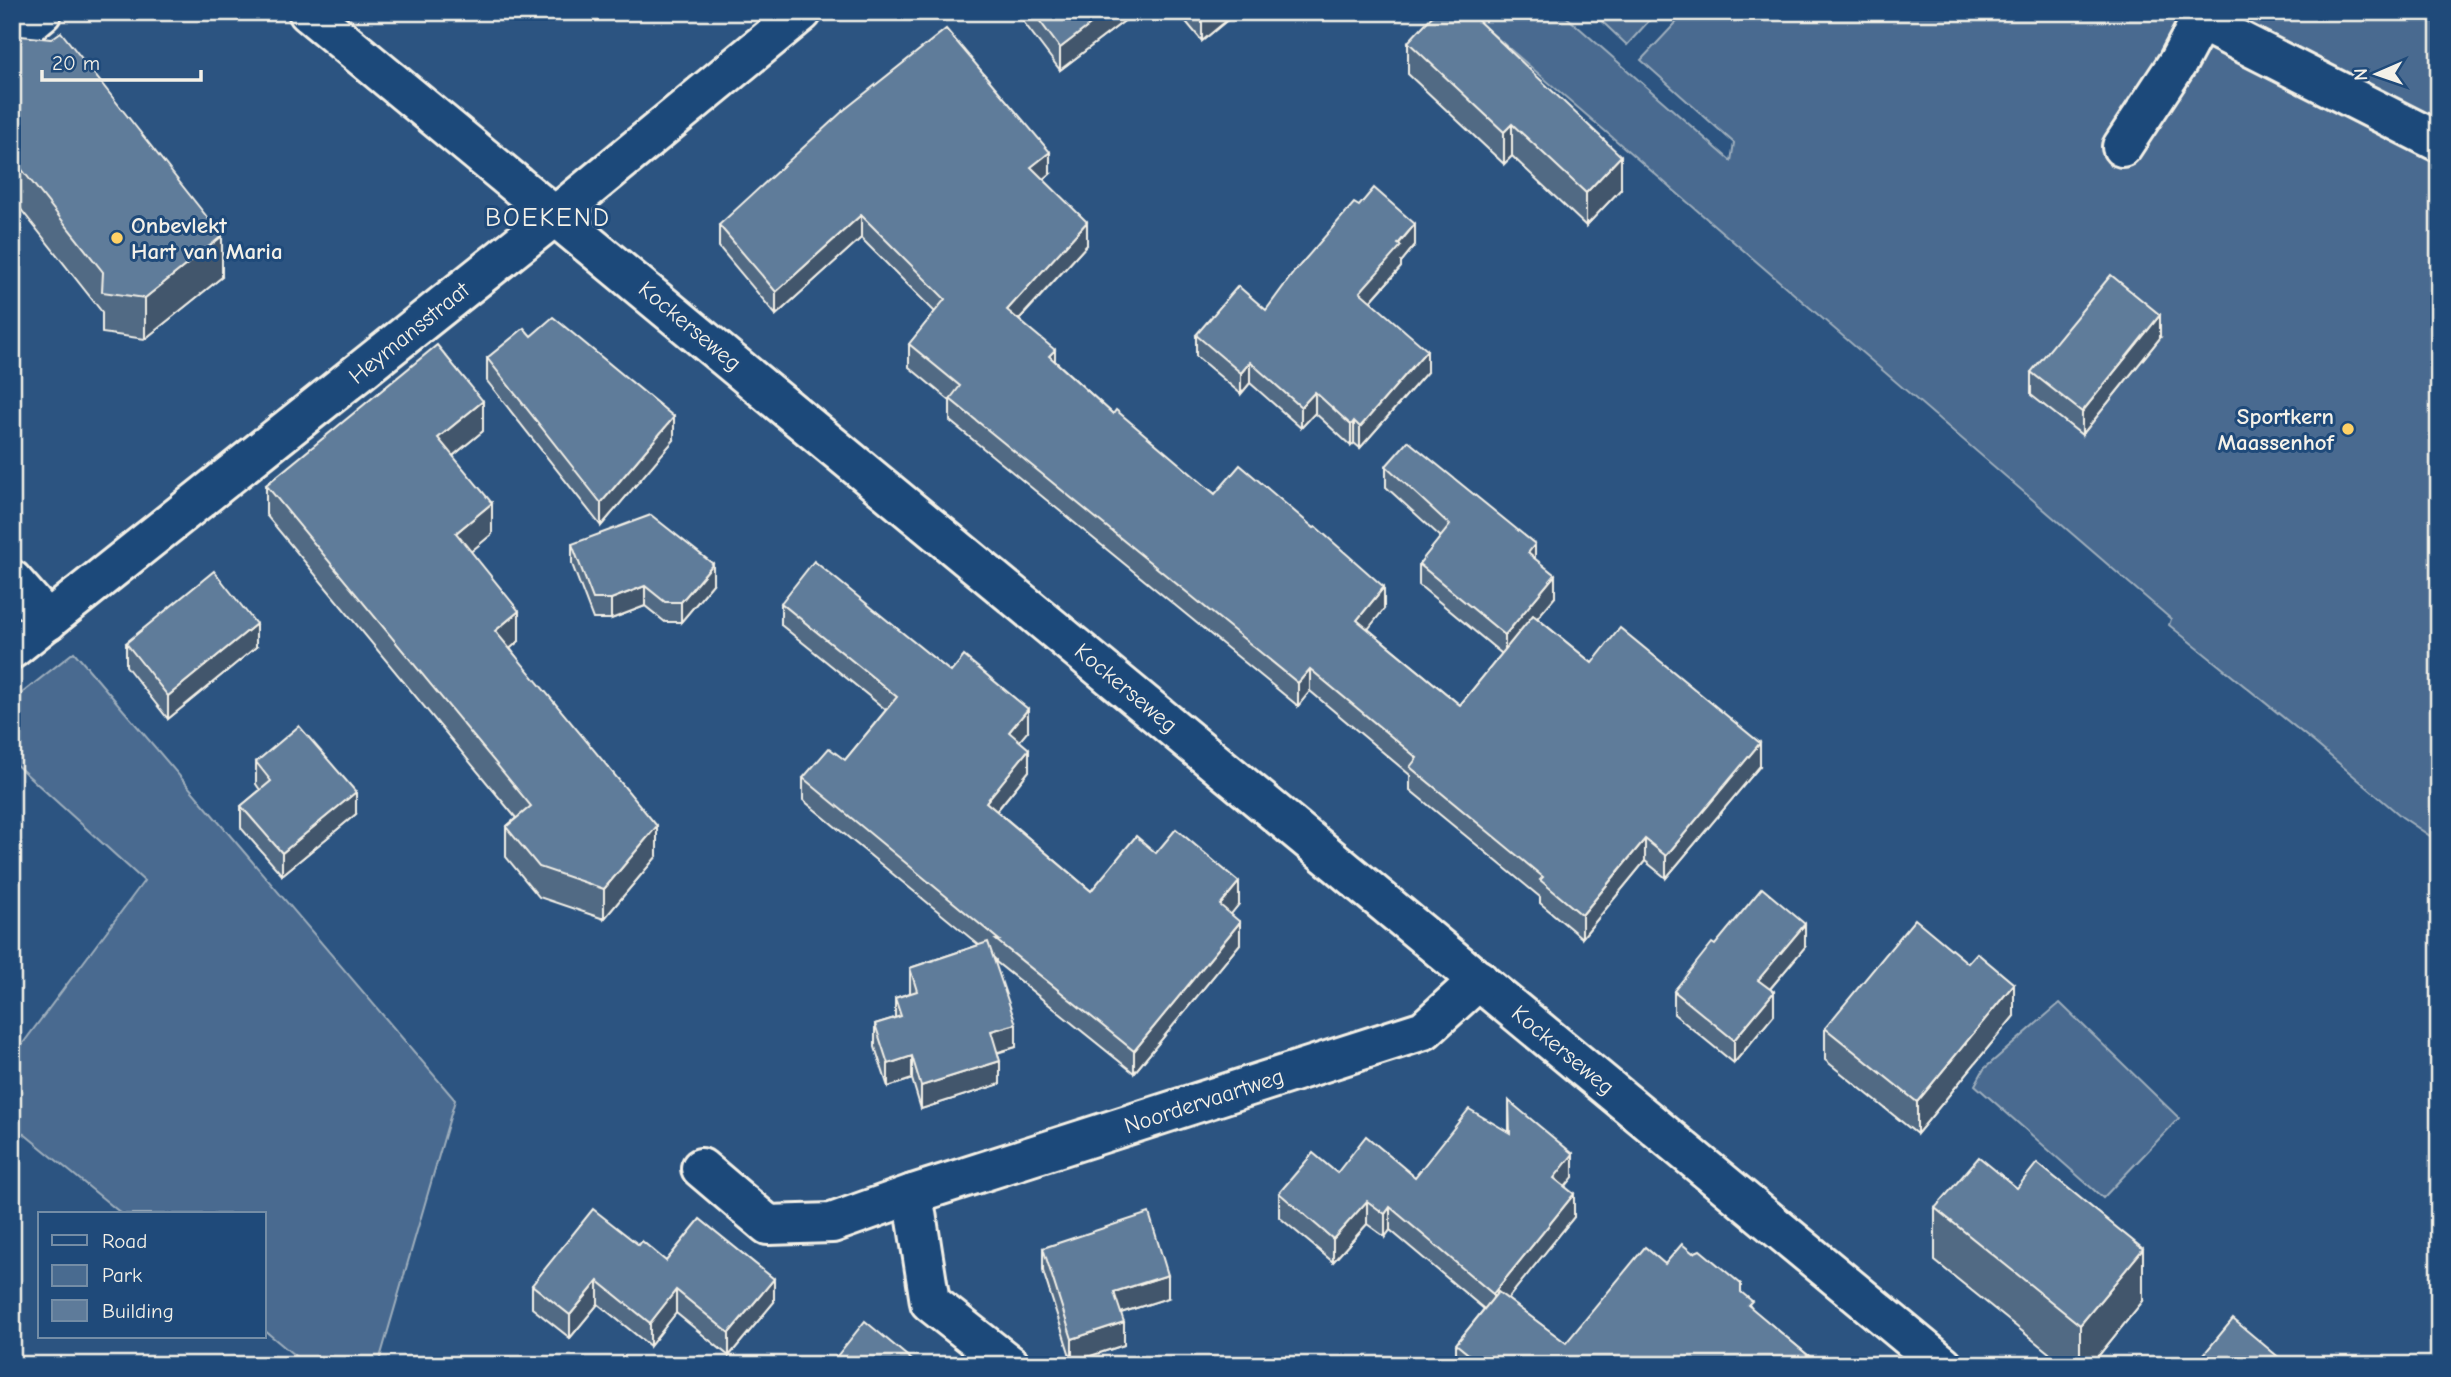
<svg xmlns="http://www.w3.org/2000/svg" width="2451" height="1377" viewBox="0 0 2451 1377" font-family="'Comic Neue',sans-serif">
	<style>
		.green { fill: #496b90; stroke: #9eaebc; stroke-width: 2 }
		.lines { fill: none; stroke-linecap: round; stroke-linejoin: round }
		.minor-casing { stroke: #f4f1e8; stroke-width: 44 }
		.minor { stroke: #1f4a7a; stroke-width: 38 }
		.wall { fill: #516a84; stroke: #f4f1e8; stroke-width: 2 }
		.shaded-wall { fill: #42566c; stroke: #f4f1e8; stroke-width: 2 }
		.building { fill: #5e7b9a; stroke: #f4f1e8; stroke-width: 2 }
		.poi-dot { fill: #ffd166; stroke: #1f4a7a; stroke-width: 2.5 }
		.labels { text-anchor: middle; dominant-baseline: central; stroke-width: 6; stroke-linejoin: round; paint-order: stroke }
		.poi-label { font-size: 23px; font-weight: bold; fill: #f4f1e8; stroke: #1f4a7a; text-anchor: start }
		.street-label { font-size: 23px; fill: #f4f1e8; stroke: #1f4a7a }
		.quarter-label { font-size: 26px; letter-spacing: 2px; fill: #f4f1e8; stroke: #1f4a7a }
	</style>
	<rect width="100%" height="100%" fill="#2c5481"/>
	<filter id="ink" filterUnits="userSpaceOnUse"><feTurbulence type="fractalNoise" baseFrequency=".0143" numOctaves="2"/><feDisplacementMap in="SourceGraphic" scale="14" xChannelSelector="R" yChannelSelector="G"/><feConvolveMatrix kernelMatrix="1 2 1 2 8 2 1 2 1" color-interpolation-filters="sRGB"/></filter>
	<g filter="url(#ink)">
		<g class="green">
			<polygon points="1467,12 1561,12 1731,161 1734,143 1641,60 1686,12 2439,12 2439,842 2402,817 2315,743 2169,625 2171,619"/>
			<polygon points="1592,12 1657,12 1627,45"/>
			<polygon points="74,652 455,1100 378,1365 306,1365 264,1330 264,1214 122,1214 12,1124 12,1058 144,881 12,761 12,701"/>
			<polygon points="2060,1003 2179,1118 2103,1198 1975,1085 1984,1069"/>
		</g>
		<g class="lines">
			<defs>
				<g id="minor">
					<polyline points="308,12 1943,1365"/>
					<polyline points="2200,12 2200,21 2439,142"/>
					<polyline points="12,37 42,12"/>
					<polyline points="2122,147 2178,62 2200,21"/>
					<polyline points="12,580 48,621"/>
					<polyline points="12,649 556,215 802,12"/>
					<polyline points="701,1168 768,1225 832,1223 913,1194 1424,1030 1479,980"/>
					<polyline points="913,1194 930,1302 1010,1365"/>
				</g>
			</defs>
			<use href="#minor" class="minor-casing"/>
			<use href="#minor" class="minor"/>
		</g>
		<g class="wall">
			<polygon points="1019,12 1136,12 1060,70 1019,16"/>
			<polygon points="1178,12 1237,12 1202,41"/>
			<polygon points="12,40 222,277 145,339 102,333 102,312 12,198"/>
			<polygon points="1408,42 1621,189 1586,226 1512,156 1504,164 1408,74"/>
			<polygon points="1050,174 1044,179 1087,245 1019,320 1055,361 1113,414 1215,494 1384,609 1368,629 1460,705 1502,654 1419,585 1419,564 1441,537 1386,487 1386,466 1535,559 1555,597 1537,618 1592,663 1760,766 1666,878 1645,861 1582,938 1540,903 1540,897 1410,790 1410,775 1310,691 1298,706 950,421 950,401 909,367 909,344 935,312 861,238 776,315 719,247 719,225"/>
			<polygon points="1415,245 1401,262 1401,267 1371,301 1427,372 1360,448 1354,443 1351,446 1315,413 1301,428 1250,383 1241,394 1196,356 1196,335 1266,310"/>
			<polygon points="531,336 674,440 601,526 487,381 487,358"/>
			<polygon points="2160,338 2082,435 2031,395 2031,372"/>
			<polygon points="483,431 453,456 492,534 470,551 519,641 510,648 657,856 604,919 539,897 506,857 506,827 516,818 266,515 266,485"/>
			<polygon points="572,544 713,584 681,622 665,622 645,606 611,619 593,619 572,564"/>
			<polygon points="781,603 951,672 1028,731 1019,741 1029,771 997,811 1091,891 1156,853 1239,904 1231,914 1240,944 1134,1073 996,962 996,960 993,957 1016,1047 997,1053 1000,1084 921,1109 912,1079 888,1087 875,1047 875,1024 895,1018 895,998 910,993 910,968 979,945 803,800 803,778 845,760 886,710 781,625"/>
			<polygon points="126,643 256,647 168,719 126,666"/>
			<polygon points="256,762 356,814 282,875 241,828 241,806 260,790 256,784"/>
			<polygon points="1715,945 1805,947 1770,989 1774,1015 1734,1063 1674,1014 1674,991"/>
			<polygon points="1968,963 2014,1016 1917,1134 1825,1060 1825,1028"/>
			<polygon points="1509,1101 1573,1177 1565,1187 1574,1217 1507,1299 1566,1343 1665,1264 1741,1292 1752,1309 1815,1361 1830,1365 1456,1365 1456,1344 1484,1309 1390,1230 1385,1237 1367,1224 1333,1262 1279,1217 1279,1193 1415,1177 1509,1132"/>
			<polygon points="1935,1208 2143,1301 2091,1365 2064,1365 1935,1261"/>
			<polygon points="639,1245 666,1261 774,1302 729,1356 676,1313 650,1346 598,1304 570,1338 532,1308 532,1285"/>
			<polygon points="1043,1248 1168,1298 1121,1313 1124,1345 1072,1362 1043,1271"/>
		</g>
		<g class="shaded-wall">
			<polygon points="1107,12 1136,12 1060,70 1060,48"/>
			<polygon points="1211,12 1237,12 1202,41 1202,20"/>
			<polygon points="1512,124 1512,156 1504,164 1504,132"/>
			<polygon points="1050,152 1050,174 1031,190 1031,167"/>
			<polygon points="1621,156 1621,189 1586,226 1586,193"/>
			<polygon points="861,215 861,238 776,315 776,292"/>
			<polygon points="1087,222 1087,245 1007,332 1007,310"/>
			<polygon points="1415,224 1415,245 1401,262 1401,267 1360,313 1360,292"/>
			<polygon points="222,236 222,277 145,339 145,298"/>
			<polygon points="2160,315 2160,338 2082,435 2082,412"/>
			<polygon points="1055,350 1055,372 1049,356"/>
			<polygon points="1427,350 1427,372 1360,448 1360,427"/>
			<polygon points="1250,362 1250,383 1241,394 1241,373"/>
			<polygon points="1315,392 1315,413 1301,428 1301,407"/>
			<polygon points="483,401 483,431 438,468 438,438"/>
			<polygon points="674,417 674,440 601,526 601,503"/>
			<polygon points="1354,421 1354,443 1351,446 1351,425"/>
			<polygon points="492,503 492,534 456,564 456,533"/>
			<polygon points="1535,544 1535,565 1528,553"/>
			<polygon points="713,564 713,584 681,622 681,602"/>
			<polygon points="1555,575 1555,597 1505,656 1505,635"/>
			<polygon points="645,586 645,606 611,619 611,599"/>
			<polygon points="1384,587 1384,609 1357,643 1357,620"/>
			<polygon points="519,611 519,641 495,661 495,631"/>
			<polygon points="256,624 256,647 168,719 168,696"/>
			<polygon points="1310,669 1310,691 1298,706 1298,683"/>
			<polygon points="1028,709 1028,731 1009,754 1009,732"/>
			<polygon points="1760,743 1760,766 1666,878 1666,856"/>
			<polygon points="1029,749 1029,771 986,824 986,802"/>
			<polygon points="356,792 356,814 282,875 282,853"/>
			<polygon points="14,818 14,841 12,842 12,819"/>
			<polygon points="657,826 657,856 604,919 604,889"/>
			<polygon points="1645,839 1645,861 1582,938 1582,915"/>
			<polygon points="1239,882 1239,904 1220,928 1220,905"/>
			<polygon points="1240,922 1240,944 1134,1073 1134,1051"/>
			<polygon points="1805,924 1805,947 1758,1003 1758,980"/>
			<polygon points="2014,984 2014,1016 1917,1134 1917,1102"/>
			<polygon points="1774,992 1774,1015 1734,1063 1734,1040"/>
			<polygon points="1016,1024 1016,1047 991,1054 991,1031"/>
			<polygon points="912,1056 912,1079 888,1087 888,1064"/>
			<polygon points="1000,1061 1000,1084 921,1109 921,1086"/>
			<polygon points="1573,1154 1573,1177 1554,1201 1554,1178"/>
			<polygon points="1574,1194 1574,1217 1493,1317 1493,1294"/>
			<polygon points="1367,1201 1367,1224 1333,1262 1333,1239"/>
			<polygon points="1390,1207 1390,1230 1385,1237 1385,1214"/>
			<polygon points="2143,1249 2143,1301 2091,1365 2080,1365 2080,1325"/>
			<polygon points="1168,1275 1168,1298 1114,1315 1114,1292"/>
			<polygon points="774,1279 774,1302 729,1356 729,1333"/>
			<polygon points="598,1281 598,1304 570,1338 570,1315"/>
			<polygon points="676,1290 676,1313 650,1346 650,1323"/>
			<polygon points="1124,1322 1124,1345 1072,1362 1072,1339"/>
		</g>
		<g class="building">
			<polygon points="1033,12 1107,12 1060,48"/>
			<polygon points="1196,12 1211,12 1202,20"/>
			<polygon points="1436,12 1469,12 1621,156 1586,193 1512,124 1504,132 1408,42"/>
			<polygon points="946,29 1050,152 1031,167 1087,222 1007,310 1055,350 1049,356 1113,414 1116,410 1215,494 1240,465 1314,528 1316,527 1384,587 1357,620 1460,705 1533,615 1592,663 1620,628 1760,743 1666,856 1645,839 1582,915 1540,880 1543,877 1410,767 1417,758 1310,669 1298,683 950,399 960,386 909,344 945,299 861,215 776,292 719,225 844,110"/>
			<polygon points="61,32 222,236 145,298 102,292 103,272 12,157 12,40 21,36 51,39"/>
			<polygon points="1374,188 1415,224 1398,244 1401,246 1360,292 1427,350 1360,427 1354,421 1351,425 1315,392 1301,407 1250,362 1241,373 1196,335 1238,286 1266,310 1294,272 1354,203 1359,206"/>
			<polygon points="2111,275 2160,315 2082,412 2031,372"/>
			<polygon points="553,317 674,417 601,503 487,358 524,328 531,336"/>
			<polygon points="437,345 483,401 438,438 492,503 456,533 519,611 495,631 657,826 604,889 539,867 506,827 531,806 266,485"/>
			<polygon points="1408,441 1535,544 1528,553 1555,575 1505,635 1419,564 1450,525 1386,466"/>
			<polygon points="651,515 713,564 681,602 665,602 645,586 611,599 593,599 572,544"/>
			<polygon points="814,561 951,672 964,656 1028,709 1009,732 1029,749 986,802 1091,891 1136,836 1156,853 1176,829 1239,882 1220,905 1240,922 1134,1051 996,940 999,940 803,778 829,748 845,760 897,697 781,603"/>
			<polygon points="214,571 256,624 168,696 126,643"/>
			<polygon points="299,726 356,792 282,853 241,806 271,781 256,762"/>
			<polygon points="1762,888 1805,924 1758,980 1774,992 1734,1040 1674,991 1712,943 1715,945"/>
			<polygon points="1915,919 1968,963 1977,953 2014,984 1917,1102 1825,1028"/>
			<polygon points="988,942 1016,1024 991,1031 1000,1061 921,1086 912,1056 888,1064 875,1024 901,1016 895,998 917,991 910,968"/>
			<polygon points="1509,1101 1573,1154 1554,1178 1574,1194 1493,1294 1390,1207 1385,1214 1367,1201 1333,1239 1279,1193 1313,1153 1337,1173 1366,1136 1415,1177 1469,1109 1510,1133"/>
			<polygon points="1979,1157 2017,1188 2037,1163 2143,1249 2080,1325 1935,1208"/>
			<polygon points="593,1209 639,1245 642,1241 666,1261 700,1219 774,1279 729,1333 676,1290 650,1323 598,1281 570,1315 532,1285"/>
			<polygon points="1149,1213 1168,1275 1114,1292 1124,1322 1072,1339 1043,1248"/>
			<polygon points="1682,1244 1693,1253 1700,1250 1741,1284 1741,1292 1752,1301 1748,1305 1815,1361 1822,1358 1830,1365 1482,1365 1456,1344 1498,1292 1566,1343 1645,1247 1665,1264"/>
			<polygon points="2233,1319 2288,1365 2195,1365"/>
			<polygon points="865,1321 918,1365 830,1365"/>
		</g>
	</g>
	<g class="poi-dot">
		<circle cx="117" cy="238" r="7"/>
		<circle cx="2348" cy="429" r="7"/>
	</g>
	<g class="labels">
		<g class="poi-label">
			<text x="131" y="225">Onbevlekt<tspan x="131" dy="26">Hart van Maria</tspan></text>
			<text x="2334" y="416" text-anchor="end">Sportkern<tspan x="2334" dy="26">Maassenhof</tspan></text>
		</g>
		<g class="street-label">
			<text transform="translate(690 326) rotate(40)">Kockerseweg</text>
			<text transform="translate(409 333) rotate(-39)">Heymansstraat</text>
			<text transform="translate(1126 688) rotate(40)">Kockerseweg</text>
			<text transform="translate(1563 1050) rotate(40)">Kockerseweg</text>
			<text transform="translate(1204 1101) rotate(-18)">Noordervaartweg</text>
		</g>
		<g class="quarter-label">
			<text x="548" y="218">BOEKEND</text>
		</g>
	</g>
	<rect width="2451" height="1377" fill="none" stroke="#1f4a7a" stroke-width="42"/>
	<rect x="21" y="21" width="2409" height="1335" fill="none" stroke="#f4f1e8" stroke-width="2.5" filter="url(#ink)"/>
	<rect x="38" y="1212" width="228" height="126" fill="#1f4a7a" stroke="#748da6" stroke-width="2"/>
	<rect x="52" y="1235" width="35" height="10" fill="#1f4a7a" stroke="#748da6" stroke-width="2"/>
	<text x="102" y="1248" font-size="21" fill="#f4f1e8">Road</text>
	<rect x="52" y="1265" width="35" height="21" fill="#496b90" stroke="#748da6" stroke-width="2"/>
	<text x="102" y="1282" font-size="21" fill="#f4f1e8">Park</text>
	<rect x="52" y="1300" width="35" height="21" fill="#5e7b9a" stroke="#748da6" stroke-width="2"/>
	<text x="102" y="1318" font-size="21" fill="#f4f1e8">Building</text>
	<g transform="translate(2377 74) rotate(268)" stroke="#1f4a7a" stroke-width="5" paint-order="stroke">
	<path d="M0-5L12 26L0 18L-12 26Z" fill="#f4f1e8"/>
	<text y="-10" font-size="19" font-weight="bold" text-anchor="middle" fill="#f4f1e8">N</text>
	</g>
	<path d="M42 70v10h159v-10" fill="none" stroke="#f4f1e8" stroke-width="3.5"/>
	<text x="52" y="70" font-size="21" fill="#f4f1e8" stroke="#1f4a7a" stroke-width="5" paint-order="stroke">20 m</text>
</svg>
